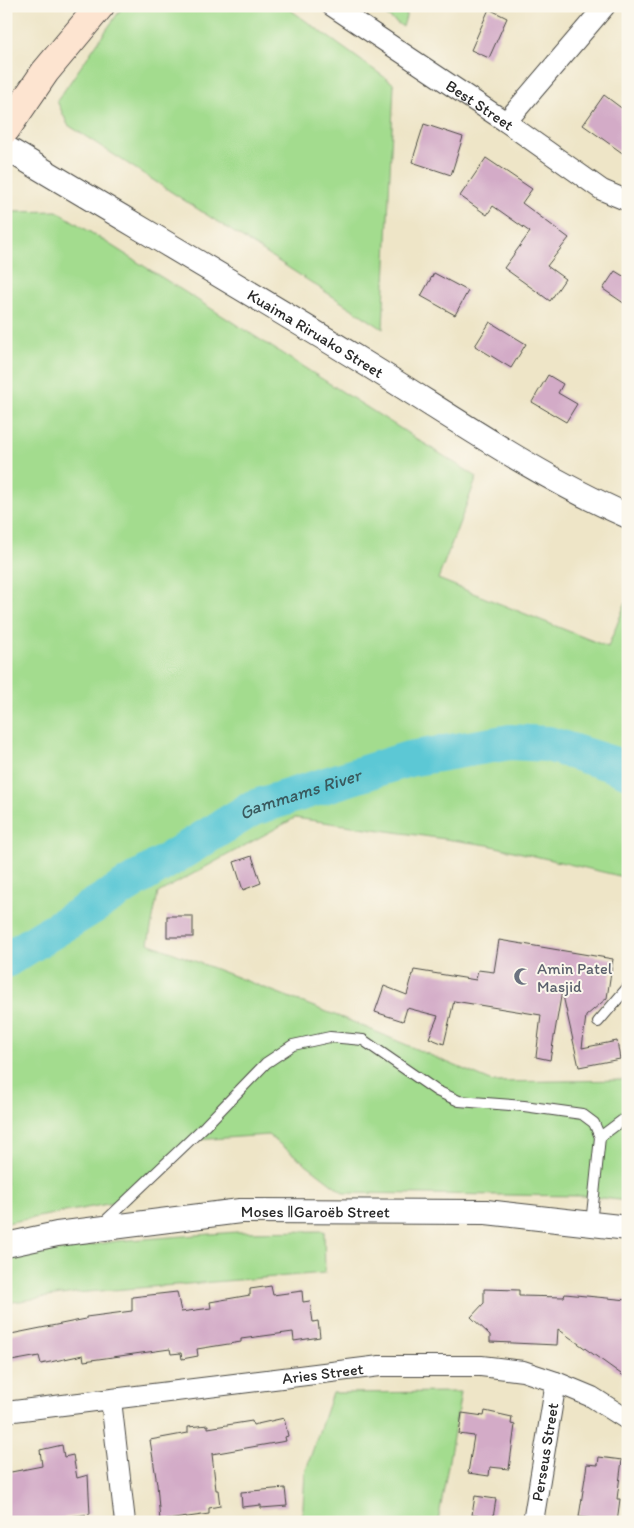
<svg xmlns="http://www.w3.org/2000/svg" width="634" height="1528" viewBox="0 0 634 1528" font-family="Itim,sans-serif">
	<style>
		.green { fill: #a3dc8e; stroke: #67845c }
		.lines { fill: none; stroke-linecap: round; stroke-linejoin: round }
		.river { stroke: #5cc8d5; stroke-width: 36 }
		.building { fill: #d3abc7 }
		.service-casing { stroke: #484742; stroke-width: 12 }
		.minor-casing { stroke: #484742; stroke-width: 22 }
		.tertiary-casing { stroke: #484742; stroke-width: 26 }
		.secondary-casing { stroke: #484742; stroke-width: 30 }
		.service { stroke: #fff; stroke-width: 10 }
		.minor { stroke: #fff; stroke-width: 20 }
		.tertiary { stroke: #fff; stroke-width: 24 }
		.secondary { stroke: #fde4d0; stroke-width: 28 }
		.labels { text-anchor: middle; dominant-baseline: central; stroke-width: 4; stroke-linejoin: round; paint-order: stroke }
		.street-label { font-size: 16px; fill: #2b2b2b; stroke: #fbf7ec }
		.worship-label { font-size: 16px; fill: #5b616d; stroke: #fbf7ec; text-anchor: start }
		.water-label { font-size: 18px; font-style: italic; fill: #3a5a5e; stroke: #fbf7ec }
	</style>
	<rect width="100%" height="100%" fill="#fbf7ec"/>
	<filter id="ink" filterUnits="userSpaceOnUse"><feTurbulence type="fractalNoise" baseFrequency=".02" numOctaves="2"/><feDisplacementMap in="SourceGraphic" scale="10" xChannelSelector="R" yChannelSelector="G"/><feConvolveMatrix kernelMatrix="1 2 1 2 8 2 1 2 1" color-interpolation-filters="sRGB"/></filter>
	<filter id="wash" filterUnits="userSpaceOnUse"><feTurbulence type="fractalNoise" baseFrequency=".0096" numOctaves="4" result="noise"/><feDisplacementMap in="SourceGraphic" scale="20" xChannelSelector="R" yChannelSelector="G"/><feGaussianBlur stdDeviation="1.12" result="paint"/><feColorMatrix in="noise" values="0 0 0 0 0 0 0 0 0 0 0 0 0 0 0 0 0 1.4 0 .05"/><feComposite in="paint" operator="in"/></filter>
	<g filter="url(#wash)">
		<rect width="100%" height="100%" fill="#eee5c7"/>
		<g class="green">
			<polygon points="123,6 285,6 394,84 383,329 68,125 57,101"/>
			<polygon points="373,6 409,6 403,27"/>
			<polygon points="57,211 477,477 438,579 608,647 628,597 628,878 488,845 295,818 158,893 148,943 353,1022 493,1082 628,1080 628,1201 584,1196 344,1193 268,1135 196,1140 129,1200 6,1223 6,220 12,212"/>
			<polygon points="324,1231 325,1273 75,1293 6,1303 6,1259 117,1241 237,1232"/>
			<polygon points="461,1392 438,1522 302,1522 305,1473 332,1393"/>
		</g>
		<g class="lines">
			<path class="river" id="s1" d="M6,960L253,808L409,759L510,742L548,744L612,764L628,771"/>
		</g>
		<g id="blocks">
			<g class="building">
				<polygon points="489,9 507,18 489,58 471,50"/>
				<polygon points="604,95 628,113 628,157 583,125"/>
				<polygon points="424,124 463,137 451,175 412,162"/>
				<polygon points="486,158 532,189 522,203 569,238 547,266 565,279 550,301 504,268 530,232 493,206 487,215 460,196"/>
				<polygon points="615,271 628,279 628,306 603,289"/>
				<polygon points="434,273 468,291 455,315 421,296"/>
				<polygon points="490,322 526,344 511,368 475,346"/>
				<polygon points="548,375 563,384 558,393 577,404 566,422 532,402"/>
				<polygon points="252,856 261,883 243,890 234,862"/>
				<rect x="167" y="916" width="26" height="21"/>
				<polygon points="499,940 613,959 607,998 586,1016 582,1048 617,1041 620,1059 579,1067 562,991 550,1060 536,1057 541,1015 454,1001 444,1044 429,1038 438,1016 407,1008 403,1021 375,1012 384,986 407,995 414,970 476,980 478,970 494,972"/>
				<polygon points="271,1286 273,1295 302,1291 303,1302 310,1301 313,1322 318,1321 320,1337 294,1341 293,1332 241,1339 241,1342 197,1349 198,1356 182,1359 181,1353 171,1354 170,1349 84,1361 83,1355 41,1364 39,1356 6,1362 6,1335 86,1319 86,1317 132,1311 132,1297 177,1292 181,1312 211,1308 210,1302 250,1295 250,1289"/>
				<polygon points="484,1289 519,1290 519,1296 564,1297 565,1294 628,1300 628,1379 558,1329 557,1345 490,1342 490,1335 471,1317 484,1303"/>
				<polygon points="485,1411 512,1417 511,1424 515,1425 509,1469 490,1467 489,1476 468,1473 474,1436 459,1434 462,1413 484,1416"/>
				<polygon points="284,1418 288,1436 285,1437 286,1441 212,1454 216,1490 218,1490 220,1506 209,1508 209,1514 160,1521 157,1484 150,1440 188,1433 188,1427 208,1425 208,1428 252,1421 253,1425"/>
				<polygon points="62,1445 64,1457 73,1455 77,1478 88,1475 90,1514 33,1522 6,1522 6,1473 42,1466 40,1450"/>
				<polygon points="599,1457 622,1460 617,1499 620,1499 617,1522 579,1517 587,1464 598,1465"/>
				<polygon points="285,1488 287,1506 261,1508 261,1505 242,1507 241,1492"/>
				<polygon points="475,1496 496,1499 493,1518 472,1515"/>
			</g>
		</g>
	</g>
	<g filter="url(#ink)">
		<use href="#blocks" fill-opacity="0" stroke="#484742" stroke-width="1"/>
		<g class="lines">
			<defs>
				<g id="service">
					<polyline points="598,1022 628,987"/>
					<polyline points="600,1137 628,1116"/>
					<polyline points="102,1224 205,1126 266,1063 293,1045 330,1037 363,1040 437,1091 459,1101 524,1106 582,1114 594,1123 600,1137 591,1224"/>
				</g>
				<g id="minor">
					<path id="s2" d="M332,6L506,122L602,190L628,201"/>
					<polyline points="506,122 605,6"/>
					<polyline points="111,1400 125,1522"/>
					<path id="s3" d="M6,1412L380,1366H481L523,1371L556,1382L592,1397L628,1420"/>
					<path id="s4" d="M533,1522L556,1382"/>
				</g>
				<g id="tertiary">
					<path id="s5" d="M6,148C124,219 243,288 360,360C447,413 534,475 628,516"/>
					<path id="s6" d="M6,1245L57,1234L240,1211L486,1212L628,1228"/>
				</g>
				<polyline id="secondary" points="6,129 45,72 100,6"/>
			</defs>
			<use href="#service" class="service-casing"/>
			<use href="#minor" class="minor-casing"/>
			<use href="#tertiary" class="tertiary-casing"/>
			<use href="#secondary" class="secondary-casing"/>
			<use href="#service" class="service"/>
			<use href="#minor" class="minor"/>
			<use href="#tertiary" class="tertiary"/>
			<use href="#secondary" class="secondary"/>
		</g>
	</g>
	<defs>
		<symbol id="mosque-bare" viewBox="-9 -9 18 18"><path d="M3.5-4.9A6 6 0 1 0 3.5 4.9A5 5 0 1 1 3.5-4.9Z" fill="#6b7280" stroke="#fbf7ec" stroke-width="2.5" paint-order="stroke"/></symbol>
	</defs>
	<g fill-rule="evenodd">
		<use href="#mosque-bare" x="510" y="964" width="25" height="25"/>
	</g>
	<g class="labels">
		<g class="street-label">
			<text stroke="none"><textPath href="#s2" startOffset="178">Best Street</textPath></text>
			<text stroke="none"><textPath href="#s5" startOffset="361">Kuaima Riruako Street</textPath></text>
			<text stroke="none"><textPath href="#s6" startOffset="312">Moses ǁGaroëb Street</textPath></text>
			<text stroke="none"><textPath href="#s3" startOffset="319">Aries Street</textPath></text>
			<text stroke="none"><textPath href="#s4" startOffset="71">Perseus Street</textPath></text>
		</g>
		<g class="worship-label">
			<text x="537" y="968">Amin Patel<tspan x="537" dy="18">Masjid</tspan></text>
		</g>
		<g class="water-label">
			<text stroke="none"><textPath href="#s1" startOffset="339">Gammams River</textPath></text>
		</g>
	</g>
	<rect width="634" height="1528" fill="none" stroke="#fbf7ec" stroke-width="25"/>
</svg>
